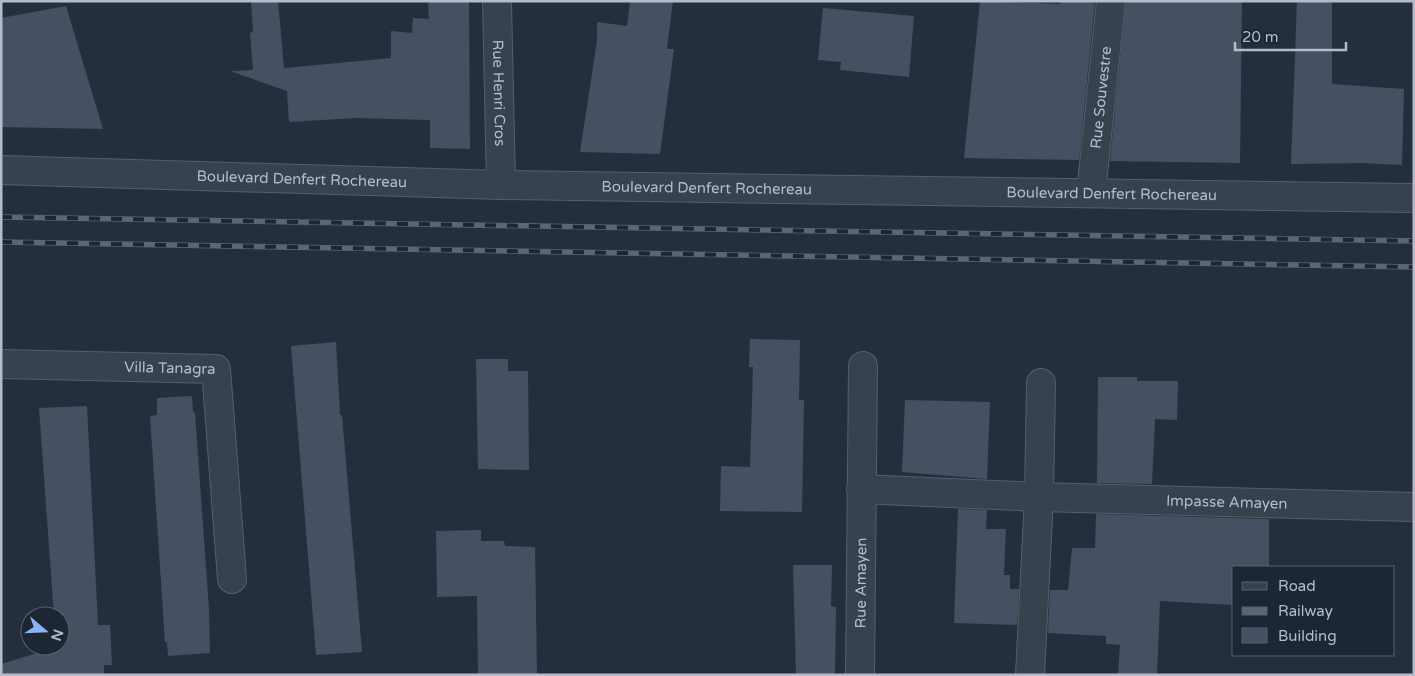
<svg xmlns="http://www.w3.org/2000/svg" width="1415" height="676" viewBox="0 0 1415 676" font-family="'Varela Round',sans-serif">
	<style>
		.building { fill: #455162 }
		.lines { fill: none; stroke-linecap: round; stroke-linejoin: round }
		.street-casing { stroke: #565f6c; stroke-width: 30 }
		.street { stroke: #38414e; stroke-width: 28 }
		.rail-casing { stroke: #5a6575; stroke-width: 5.5 }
		.rail { stroke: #1d2633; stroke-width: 4; stroke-dasharray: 11; stroke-linecap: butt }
		.labels { text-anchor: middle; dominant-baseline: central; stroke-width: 4; stroke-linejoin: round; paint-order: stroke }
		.street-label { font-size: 15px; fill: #b4bcc9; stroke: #1d2633 }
	</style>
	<rect width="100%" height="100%" fill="#242f3e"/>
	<g class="building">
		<polygon points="251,1 278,1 284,68 391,58 391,31 412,33 413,18 429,19 428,1 469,1 470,149 430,148 430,120 355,118 289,122 287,91 230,71 253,70 250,33 253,32"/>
		<polygon points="630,1 673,1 667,49 674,49 660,154 580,152 597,41 597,22 627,26"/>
		<polygon points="980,1 1060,4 1060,1 1095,1 1079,160 964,158"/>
		<polygon points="1126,1 1242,1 1240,163 1110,161"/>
		<polygon points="1297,1 1332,1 1332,84 1404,89 1402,165 1361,163 1291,164"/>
		<polygon points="66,6 103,129 1,127 1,18"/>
		<polygon points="823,8 914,16 909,77 840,70 841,62 818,60"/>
		<polygon points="750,339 800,340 799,400 804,400 802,512 720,511 721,466 750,467 753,367 749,367"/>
		<polygon points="336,342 340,415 342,415 362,652 316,655 291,346"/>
		<polygon points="476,359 508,359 508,371 528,371 529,470 478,469"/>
		<polygon points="1098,377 1137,377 1137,381 1178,381 1177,420 1155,419 1152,484 1097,483"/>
		<polygon points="192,396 193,412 195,413 209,609 210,653 168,656 167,642 165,642 150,416 157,415 157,398"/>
		<polygon points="905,400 990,402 987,479 902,472"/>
		<polygon points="87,406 98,625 110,625 112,665 104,665 104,675 1,675 1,664 60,646 60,616 54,616 39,408"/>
		<polygon points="958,509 987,510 986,529 1006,529 1004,575 1010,575 1010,589 1019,589 1017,625 954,623"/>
		<polygon points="1096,514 1269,519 1269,567 1234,567 1234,605 1160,601 1157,675 1118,675 1120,645 1106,644 1106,636 1048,633 1050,590 1068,590 1072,548 1095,548"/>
		<polygon points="481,530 481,541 504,541 505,546 535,547 537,675 478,675 477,596 437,597 436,531"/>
		<polygon points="793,565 832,565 831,606 836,607 835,675 796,675"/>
	</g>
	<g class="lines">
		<defs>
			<g id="street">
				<path id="s1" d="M497,1L501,185"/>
				<path id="s2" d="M1,170L501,185L1414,198"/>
				<path id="s3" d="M1091,193L1111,1"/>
				<path id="s4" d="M1,364L216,369L232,579"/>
				<path id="s5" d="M861,489L1039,497L1414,507"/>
				<path id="s6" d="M860,675L863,366"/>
				<polyline points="1030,675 1039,497 1041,383"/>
			</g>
		</defs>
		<use href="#street" class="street-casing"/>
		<use href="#street" class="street"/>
		<defs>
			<g id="rail">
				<polyline points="1,217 1414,241"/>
				<polyline points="1,242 1414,267"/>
			</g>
		</defs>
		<use href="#rail" class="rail-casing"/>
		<use href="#rail" class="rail"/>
	</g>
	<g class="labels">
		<g class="street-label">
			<text stroke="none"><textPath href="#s1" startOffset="92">Rue Henri Cros</textPath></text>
			<text stroke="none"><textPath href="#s3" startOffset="96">Rue Souvestre</textPath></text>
			<text stroke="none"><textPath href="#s2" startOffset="301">Boulevard Denfert Rochereau</textPath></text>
			<text stroke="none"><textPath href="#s2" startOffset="706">Boulevard Denfert Rochereau</textPath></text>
			<text stroke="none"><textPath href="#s2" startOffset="1111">Boulevard Denfert Rochereau</textPath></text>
			<text stroke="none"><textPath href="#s4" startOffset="169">Villa Tanagra</textPath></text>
			<text stroke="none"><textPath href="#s5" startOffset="366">Impasse Amayen</textPath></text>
			<text stroke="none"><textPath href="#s6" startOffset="92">Rue Amayen</textPath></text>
		</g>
	</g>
	<rect width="1415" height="676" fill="none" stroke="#b4bcc9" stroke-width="5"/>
	<rect x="1232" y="566" width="162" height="90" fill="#1d2633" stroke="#59626f"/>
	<rect x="1242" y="582" width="25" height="8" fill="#38414e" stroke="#59626f"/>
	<text x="1278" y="591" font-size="15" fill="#b4bcc9">Road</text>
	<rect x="1242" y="607" width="25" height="8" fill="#5a6575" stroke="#59626f"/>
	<text x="1278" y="616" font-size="15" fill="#b4bcc9">Railway</text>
	<rect x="1242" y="628" width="25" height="15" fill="#455162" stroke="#59626f"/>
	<text x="1278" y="641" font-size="15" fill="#b4bcc9">Building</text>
	<g transform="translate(45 631) rotate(109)"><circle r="24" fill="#1d2633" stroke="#59626f"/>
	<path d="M0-4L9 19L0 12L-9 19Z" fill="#8ab4f8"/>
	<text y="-8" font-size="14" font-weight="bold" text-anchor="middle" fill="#b4bcc9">N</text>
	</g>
	<path d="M1235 42v8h111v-8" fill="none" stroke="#b4bcc9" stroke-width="2.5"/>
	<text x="1242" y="42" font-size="15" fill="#b4bcc9" stroke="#1d2633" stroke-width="4" paint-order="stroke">20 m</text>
</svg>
